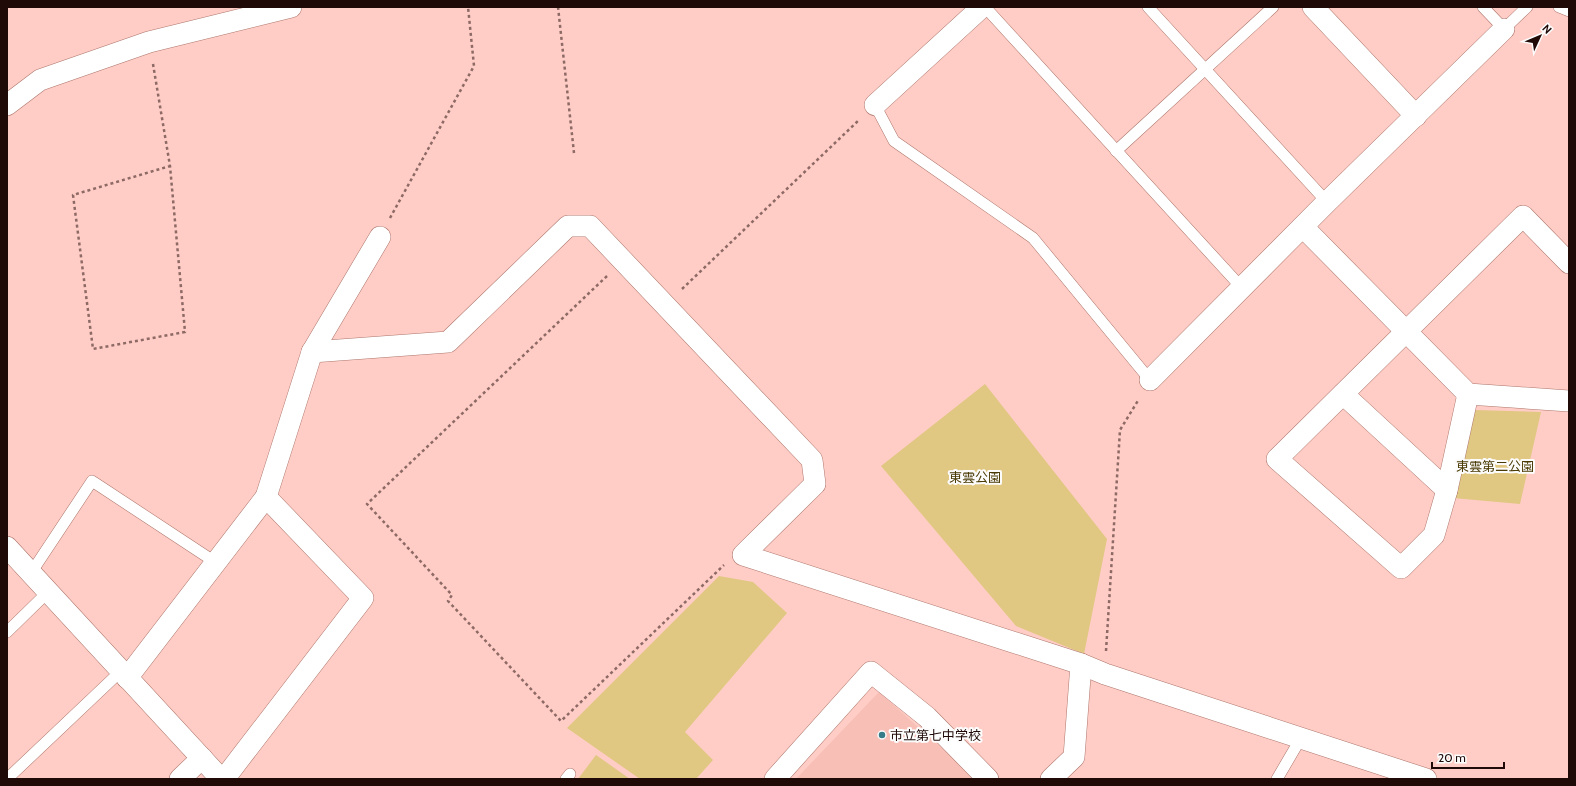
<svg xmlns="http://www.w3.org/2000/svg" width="1576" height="786" viewBox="0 0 1576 786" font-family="Cabin,'Noto Sans JP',sans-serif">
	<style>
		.built { fill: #f7bfb6 }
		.green { fill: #e0c782 }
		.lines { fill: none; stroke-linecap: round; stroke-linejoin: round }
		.lane-casing { stroke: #ac756c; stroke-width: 12 }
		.street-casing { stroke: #ac756c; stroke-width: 22 }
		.path { stroke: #8d6a65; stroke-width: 2.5; stroke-dasharray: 3 3; stroke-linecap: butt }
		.lane { stroke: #fff; stroke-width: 11 }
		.street { stroke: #fff; stroke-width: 21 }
		.poi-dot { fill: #377d89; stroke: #fcfcfc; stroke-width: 1.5 }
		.labels { text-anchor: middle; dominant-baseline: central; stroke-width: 4; stroke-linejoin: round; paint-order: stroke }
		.park-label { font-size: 13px; fill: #4a3a04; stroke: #fcfcfc }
		.poi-label { font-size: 13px; fill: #1f0a08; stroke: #fcfcfc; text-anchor: start }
	</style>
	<rect width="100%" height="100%" fill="#ffcdc5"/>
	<polygon class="built" points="879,692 976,779 796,779"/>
	<g class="green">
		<polygon points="985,384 1107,539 1084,654 1016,626 881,466"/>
		<polygon points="1475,410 1541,412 1520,504 1453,498"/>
		<polygon points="719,576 753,582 787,613 685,732 713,760 696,779 640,779 567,728"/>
		<polygon points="596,755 630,779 578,779"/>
	</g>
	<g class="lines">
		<defs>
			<g id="lane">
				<polyline points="985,7 1242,288"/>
				<polyline points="1148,7 1327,202"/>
				<polyline points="1483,7 1504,29 1527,7"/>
				<polyline points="1559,7 1569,11"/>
				<polyline points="875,105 894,141 1033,238 1150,380"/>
				<polyline points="1116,151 1273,7"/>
				<polyline points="31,573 92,481 215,562"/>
				<polyline points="7,632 48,592"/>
				<polyline points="7,779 121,671"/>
				<polyline points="566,779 570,774"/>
				<polyline points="1277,779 1301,738"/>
			</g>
			<g id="street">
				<polyline points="1313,7 1416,116"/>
				<polyline points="7,105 40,80 149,42 291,7"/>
				<polyline points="875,105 982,7"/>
				<polyline points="1303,227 1468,394 1569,401"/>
				<polyline points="312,352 380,237"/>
				<polyline points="1150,380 1327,202 1504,29"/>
				<polyline points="1343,394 1447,490"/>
				<polyline points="1468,394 1447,490 1434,535 1401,568 1277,459 1523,216 1569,263"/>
				<polyline points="7,547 221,779"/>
				<polyline points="127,678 266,497 312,352 448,342 568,226 590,226 812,460 815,484 743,555 1081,664 1105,674 1426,779"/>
				<polyline points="180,779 202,758"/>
				<polyline points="224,779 363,598 266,497"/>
				<polyline points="775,779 871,672 927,717 988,779"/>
				<polyline points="1051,779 1074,757 1081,664"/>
			</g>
		</defs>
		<use href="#lane" class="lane-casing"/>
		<use href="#street" class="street-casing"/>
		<g class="path">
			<polyline points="558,7 574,153"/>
			<polyline points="153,64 170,166 185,332 93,349 73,195 170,166"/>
			<polyline points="390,218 474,66 468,7"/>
			<polyline points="607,276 367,504 452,595 448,601 561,721 724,565"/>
			<polyline points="682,289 859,120"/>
			<polyline points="1106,651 1120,430 1139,399"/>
		</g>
		<use href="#lane" class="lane"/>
		<use href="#street" class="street"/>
	</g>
	<circle class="poi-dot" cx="882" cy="735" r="4"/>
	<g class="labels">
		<g class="park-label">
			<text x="1495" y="466">東雲第二公園</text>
			<text x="975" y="477">東雲公園</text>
		</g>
		<g class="poi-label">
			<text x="890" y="735">市立第七中学校</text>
		</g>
	</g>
	<rect width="1576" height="786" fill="none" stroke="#1f0a08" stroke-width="16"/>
	<g transform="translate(1540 36) rotate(46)" stroke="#fcfcfc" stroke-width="3" paint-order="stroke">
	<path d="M0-3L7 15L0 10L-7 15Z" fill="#1f0a08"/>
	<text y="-6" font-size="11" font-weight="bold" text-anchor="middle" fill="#1f0a08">N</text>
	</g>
	<path d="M1432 762v6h72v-6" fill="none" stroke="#1f0a08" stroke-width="2"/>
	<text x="1438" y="762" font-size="12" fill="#1f0a08" stroke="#fcfcfc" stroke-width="3" paint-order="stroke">20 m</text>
</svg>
